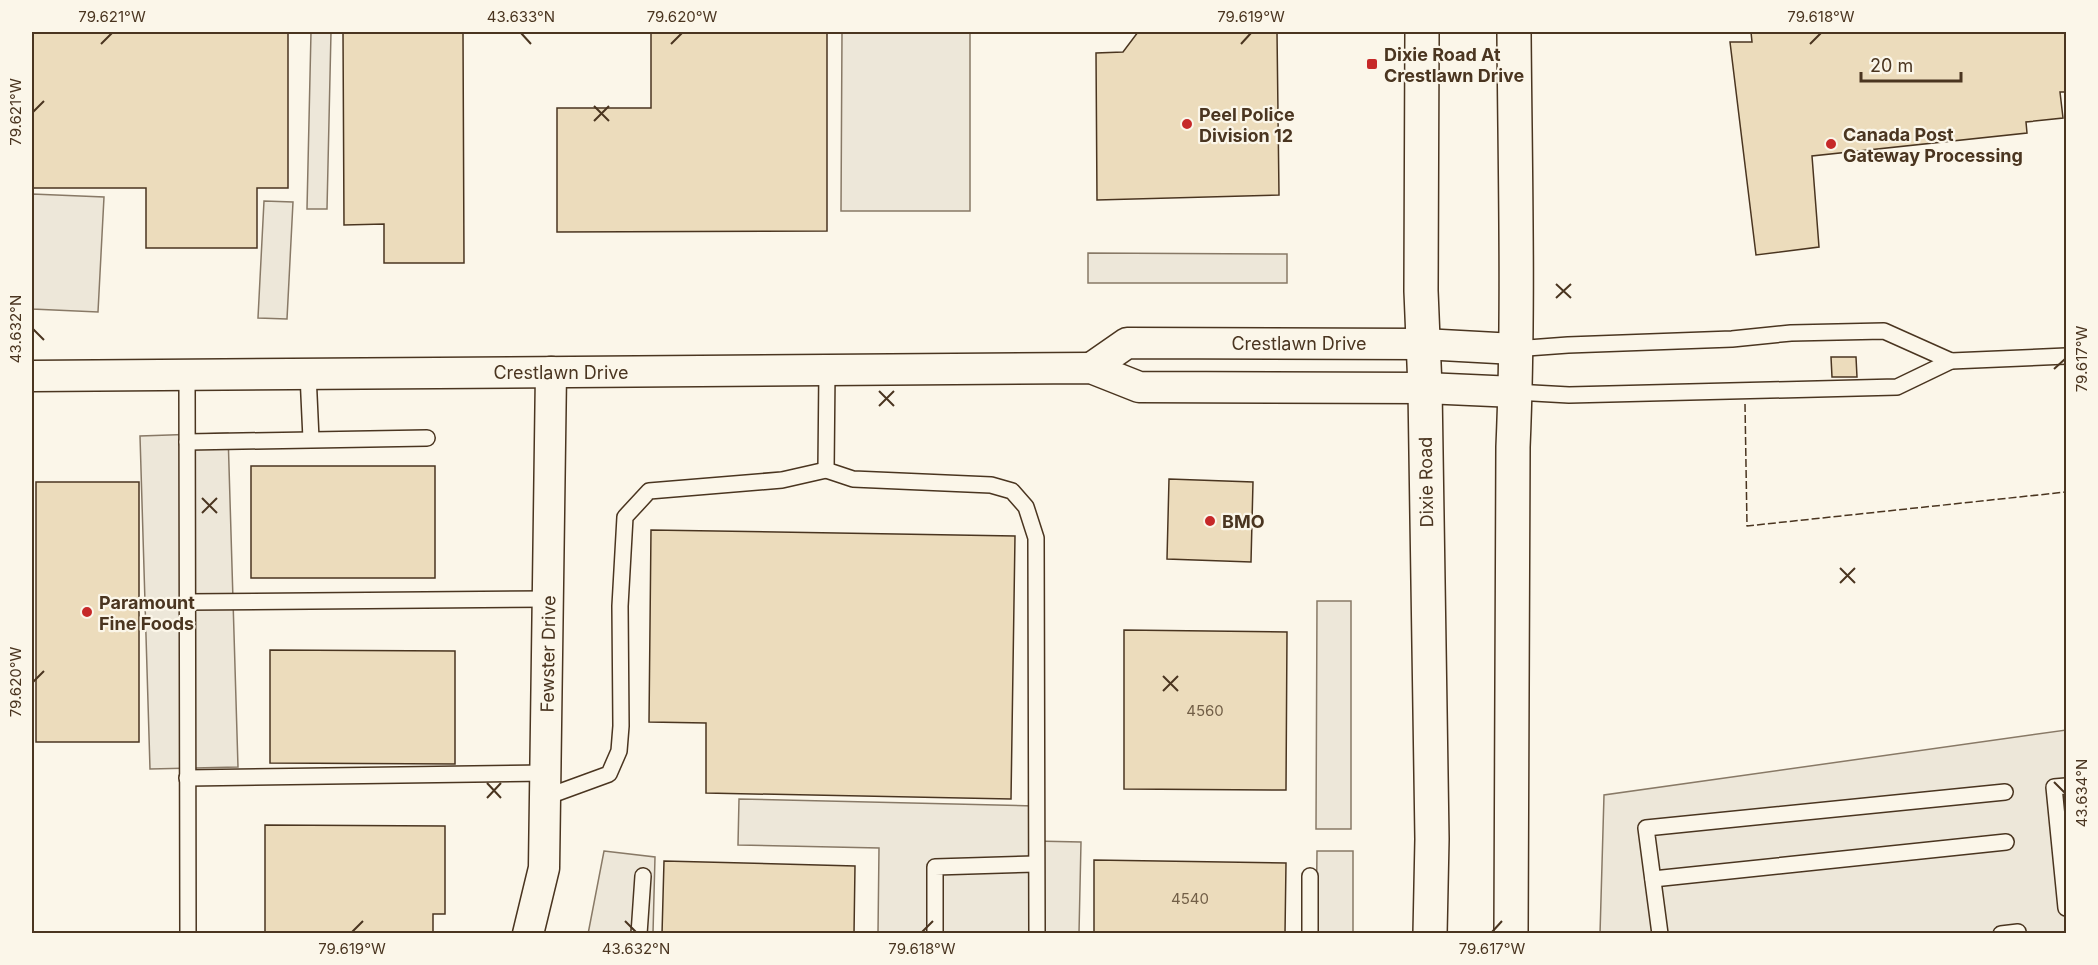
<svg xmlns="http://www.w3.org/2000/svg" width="2098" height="965" viewBox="0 0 2098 965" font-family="Inter,sans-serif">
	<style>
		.parking { fill: #ede7d9; stroke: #887966; stroke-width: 1.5 }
		.building { fill: #ecdcbc; stroke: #4a3520; stroke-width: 1.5 }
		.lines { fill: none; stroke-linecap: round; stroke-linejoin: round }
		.service-casing { stroke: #4a3520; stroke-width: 18 }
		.minor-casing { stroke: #4a3520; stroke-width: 33 }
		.secondary-casing { stroke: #4a3520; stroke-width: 36 }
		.service { stroke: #fbf6e9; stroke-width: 15 }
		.minor { stroke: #fbf6e9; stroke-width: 30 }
		.secondary { stroke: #fbf6e9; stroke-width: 33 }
		.fence { stroke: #4a3520; stroke-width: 1.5; stroke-dasharray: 8 3; stroke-linecap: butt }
		.ticks { fill: none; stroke: #4a3520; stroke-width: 2 }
		.poi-dot { fill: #c62828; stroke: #fbf6e9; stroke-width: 2 }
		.labels { text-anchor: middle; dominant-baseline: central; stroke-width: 4.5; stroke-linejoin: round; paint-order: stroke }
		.number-label { font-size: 15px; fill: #725f47 }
		.poi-label { font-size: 18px; font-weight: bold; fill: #4a3520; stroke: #fbf6e9; text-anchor: start }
		.street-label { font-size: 18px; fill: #4a3520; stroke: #fbf6e9 }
		.neatline { fill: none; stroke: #4a3520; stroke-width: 2 }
		.ticks-label { font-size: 15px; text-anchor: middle; fill: #4a3520 }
	</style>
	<rect width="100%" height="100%" fill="#fbf6e9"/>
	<g class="parking">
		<polygon points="311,32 331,32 327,209 307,209"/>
		<polygon points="842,32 970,32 970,211 841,211"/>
		<polygon points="32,194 104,197 98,312 32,309"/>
		<polygon points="264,201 293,202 287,319 258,318"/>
		<polygon points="1088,253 1287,254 1287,283 1088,283"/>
		<polygon points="228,433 238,767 150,769 140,436"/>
		<polygon points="1317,601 1351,601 1351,829 1316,829"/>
		<polygon points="2066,730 2066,933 1600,934 1604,795"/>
		<polygon points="739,799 1034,806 1034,841 1081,842 1079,933 878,933 879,848 738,845"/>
		<polygon points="604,851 655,857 653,933 588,934"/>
		<polygon points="1317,851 1353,851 1353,933 1316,934"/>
	</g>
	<g class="building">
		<polygon points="32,32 288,32 288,188 257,188 257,248 146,248 146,188 32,188"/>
		<polygon points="343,32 463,32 464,263 384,263 384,224 344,225"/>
		<polygon points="651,32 827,32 827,231 557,232 557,108 651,108"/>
		<polygon points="1138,32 1277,32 1279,195 1097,200 1096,53 1123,52"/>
		<polygon points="1751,32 2066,32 2066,92 2060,92 2063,118 2026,122 2027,133 1812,156 1819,247 1756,255 1730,42 1752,42"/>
		<polygon points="1831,357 1856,357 1857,377 1832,377"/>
		<rect x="251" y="466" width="184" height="112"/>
		<polygon points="1169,479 1253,482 1251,562 1167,559"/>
		<rect x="36" y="482" width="103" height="260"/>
		<polygon points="651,530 1015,536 1011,799 706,793 706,723 649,722"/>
		<polygon points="1124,630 1287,632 1286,790 1124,789"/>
		<polygon points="270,650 455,651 455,764 270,763"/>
		<polygon points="265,825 445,826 445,914 433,914 433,934 265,934"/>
		<polygon points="1094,860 1286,863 1285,934 1094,934"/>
		<polygon points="664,861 855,866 854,934 662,934"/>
	</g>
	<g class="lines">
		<defs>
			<g id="service">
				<polyline points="1515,349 1568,345 1732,339 1791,333 1884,331 1951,361"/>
				<polyline points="827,370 826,470 853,479 991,485 1012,491 1026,507 1036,538 1037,934"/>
				<polyline points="308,374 311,439"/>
				<polyline points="187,375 188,934"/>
				<polyline points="1515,392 1569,395 1897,387 1951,361 2066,356"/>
				<polyline points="187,442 427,438"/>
				<polyline points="187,602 548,599"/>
				<polyline points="187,778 547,773"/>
				<polyline points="2066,786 2054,787 2066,908"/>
				<polyline points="546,797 609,774 619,751 621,726 620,606 625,517 649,491 782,480 826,470"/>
				<polyline points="1310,876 1310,934"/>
				<polyline points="1653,879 2006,842"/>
				<polyline points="639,934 643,876"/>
				<polyline points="935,934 935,867 1036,864"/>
				<polyline points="1660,934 1646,828 2005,792"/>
				<polyline points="2001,934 2018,932"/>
			</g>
			<g id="minor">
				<polyline points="1091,368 1127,343 1423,344 1515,349"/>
				<polyline points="32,376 1091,368 1139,387 1425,388 1515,392"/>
				<polyline points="528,934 544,868 551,372"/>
			</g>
			<g id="secondary">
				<polyline points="1422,32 1421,291 1425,388 1432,839 1430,934"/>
				<path d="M1511,934L1513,447C1519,309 1515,170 1514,32"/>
			</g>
		</defs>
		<use href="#service" class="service-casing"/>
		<use href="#minor" class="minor-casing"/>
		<use href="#secondary" class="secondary-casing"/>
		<use href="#service" class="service"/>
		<use href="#minor" class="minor"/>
		<use href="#secondary" class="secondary"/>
		<polyline class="fence" points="1745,404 1747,526 2066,492"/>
	</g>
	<path class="ticks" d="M521,33L531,44M101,44L112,33M671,44L682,33M1241,44L1251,33M1810,44L1821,33M594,106L609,121M33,112L44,101M594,121L609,106M1556,284L1571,298M1556,298L1571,284M33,329L44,340M2054,369L2065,359M879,391L894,406M879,406L894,391M202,498L217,513M202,513L217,498M1840,568L1855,583M1840,583L1855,568M1163,676L1178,691M33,682L44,671M1163,691L1178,676M2054,782L2065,793M487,783L501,798M487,798L501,783M625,921L636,932M352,932L363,921M922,932L933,921M1492,932L1502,921"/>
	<g class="poi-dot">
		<rect x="1366" y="58" width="12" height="12" rx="3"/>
		<circle cx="1187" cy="124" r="6"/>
		<circle cx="1831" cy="144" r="6"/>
		<circle cx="1210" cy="521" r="6"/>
		<circle cx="87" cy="612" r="6"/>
	</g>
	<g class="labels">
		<g class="number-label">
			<text x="1205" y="710">4560</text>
			<text x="1190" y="898">4540</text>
		</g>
		<g class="poi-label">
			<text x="1384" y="54">Dixie Road At<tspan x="1384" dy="21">Crestlawn Drive</tspan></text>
			<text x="1199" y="114">Peel Police<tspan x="1199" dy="21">Division 12</tspan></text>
			<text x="1843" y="134">Canada Post<tspan x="1843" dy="21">Gateway Processing</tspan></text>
			<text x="1222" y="521">BMO</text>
			<text x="99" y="602">Paramount<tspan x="99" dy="21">Fine Foods</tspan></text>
		</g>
		<g class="street-label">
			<text x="1299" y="343">Crestlawn Drive</text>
			<text x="561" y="372">Crestlawn Drive</text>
			<text transform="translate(1426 482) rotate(-91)">Dixie Road</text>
			<text transform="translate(548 654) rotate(-89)">Fewster Drive</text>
		</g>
	</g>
	<rect width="2098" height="965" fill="none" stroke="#fbf6e9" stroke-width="66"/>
	<path d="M1861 72v9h100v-9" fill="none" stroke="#4a3520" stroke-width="3"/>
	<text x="1870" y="72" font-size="18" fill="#4a3520" stroke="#fbf6e9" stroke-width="4.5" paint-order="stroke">20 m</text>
	<rect x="33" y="33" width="2032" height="899" class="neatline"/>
	<g class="ticks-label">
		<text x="112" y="22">79.621°W</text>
		<text x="521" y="22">43.633°N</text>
		<text x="682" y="22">79.620°W</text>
		<text x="1251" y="22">79.619°W</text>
		<text x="1821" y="22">79.618°W</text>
		<text transform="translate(16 112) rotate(-90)" y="5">79.621°W</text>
		<text transform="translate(16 329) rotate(-90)" y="5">43.632°N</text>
		<text transform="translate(2082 359) rotate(-90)" y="5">79.617°W</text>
		<text transform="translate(16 682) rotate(-90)" y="5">79.620°W</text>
		<text transform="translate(2082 793) rotate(-90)" y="5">43.634°N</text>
		<text x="352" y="954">79.619°W</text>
		<text x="636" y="954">43.632°N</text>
		<text x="922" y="954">79.618°W</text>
		<text x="1492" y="954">79.617°W</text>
	</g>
</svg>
